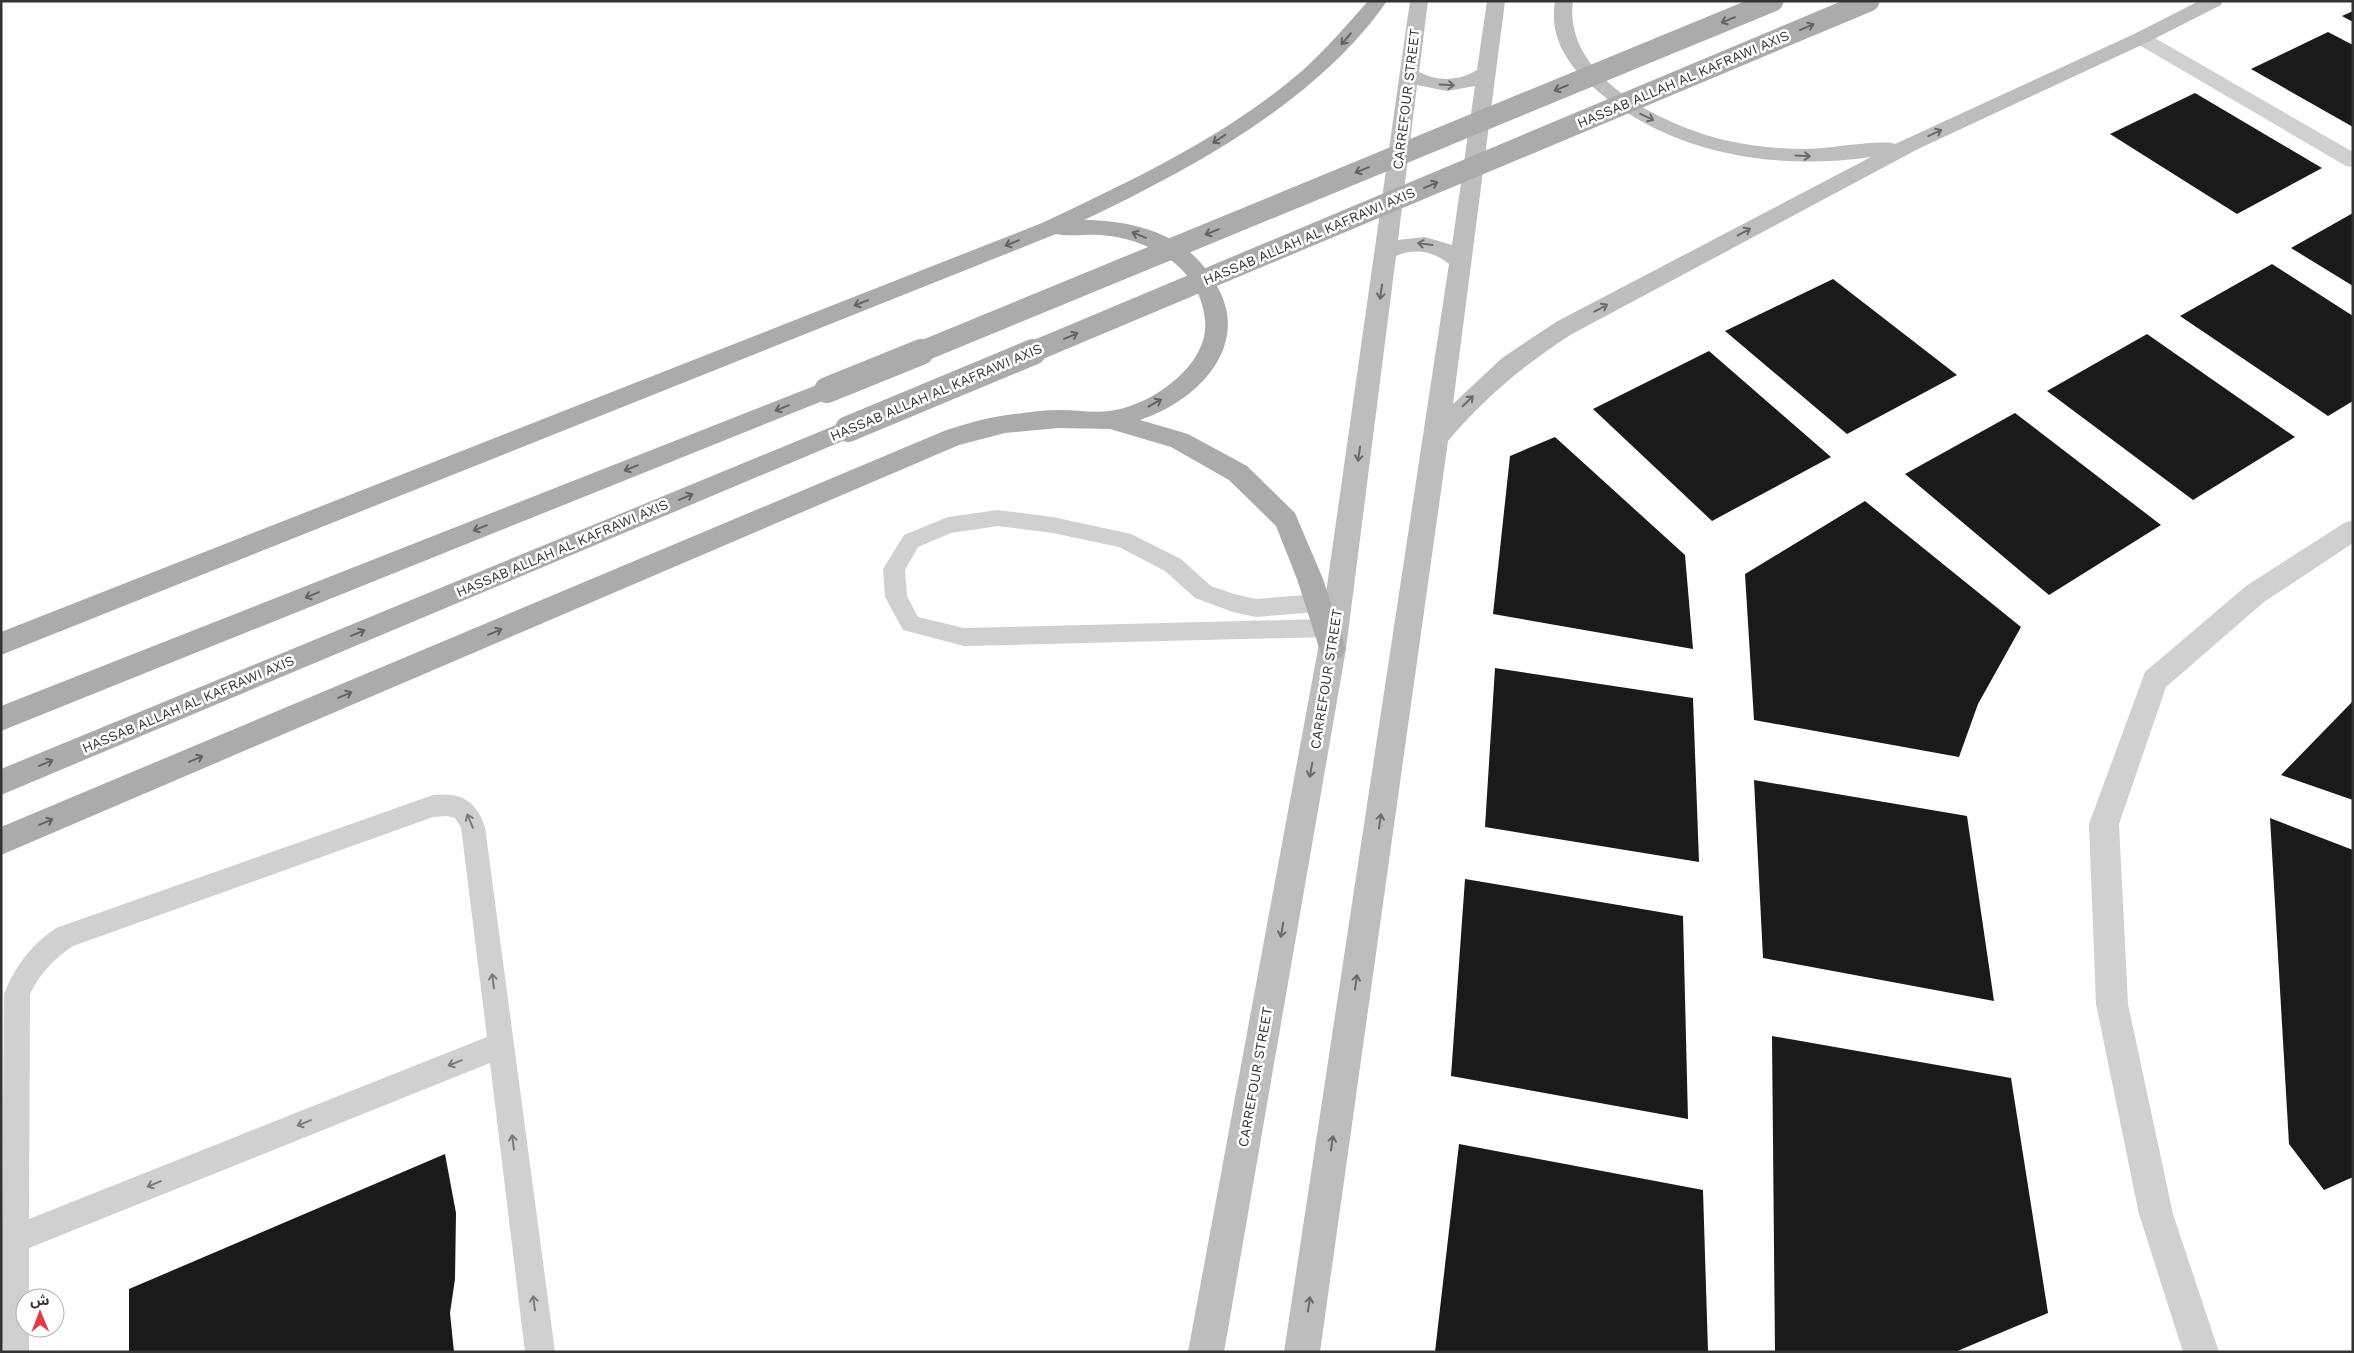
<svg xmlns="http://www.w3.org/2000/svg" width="2354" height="1353" viewBox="0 0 2354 1353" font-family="'Work Sans','Noto Sans Arabic',sans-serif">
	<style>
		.building { fill: #1a1a1a }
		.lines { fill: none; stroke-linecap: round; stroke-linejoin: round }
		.lane { fill: #d0d0d0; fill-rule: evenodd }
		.street { fill: #d0d0d0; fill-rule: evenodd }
		.secondary { fill: #bdbdbd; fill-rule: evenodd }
		.primary { fill: #ababab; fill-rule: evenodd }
		.primary-bridge-far1 { stroke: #ababab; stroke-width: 21 }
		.primary-bridge { stroke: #ababab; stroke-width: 26 }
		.oneway { stroke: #636363 }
		.oneway2 { stroke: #6a6a6a }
		.oneway3 { stroke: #7a7a7a }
		.labels { text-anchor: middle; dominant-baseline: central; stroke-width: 5; stroke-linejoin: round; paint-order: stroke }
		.street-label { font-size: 14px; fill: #333; stroke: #fff }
	</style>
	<rect width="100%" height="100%" fill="#fff"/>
	<g class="building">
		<polygon points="2353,11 2353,22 2342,16"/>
		<polygon points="2328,32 2353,45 2353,127 2251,69"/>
		<polygon points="2195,93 2322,168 2237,214 2110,134"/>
		<polygon points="2353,213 2353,286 2291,248"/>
		<polygon points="2272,264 2353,316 2353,401 2328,416 2180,316"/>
		<polygon points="1833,279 1957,375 1847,434 1725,331"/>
		<polygon points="2147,334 2295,437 2193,500 2047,391"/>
		<polygon points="1709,351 1831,457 1712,521 1593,409"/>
		<polygon points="2015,413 2161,525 2049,595 1905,474"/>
		<polygon points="1555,437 1685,555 1693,649 1493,614 1510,456"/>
		<polygon points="1865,501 2021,627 1978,704 1959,757 1754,720 1745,574"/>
		<polygon points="1495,668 1693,698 1699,862 1485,827"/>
		<polygon points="2353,701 2353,800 2281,775"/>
		<polygon points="1754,780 1967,816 1994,1001 1763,958"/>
		<polygon points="2270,818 2353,850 2353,1177 2324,1190 2289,1144"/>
		<polygon points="1465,879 1683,916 1688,1119 1451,1076"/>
		<polygon points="1772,1036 2011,1078 2048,1313 1955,1352 1775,1352"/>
		<polygon points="1459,1144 1703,1190 1708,1352 1435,1352"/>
		<polygon points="445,1154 456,1213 455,1279 450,1313 454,1352 129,1352 129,1289"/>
	</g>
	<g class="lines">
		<g class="lane">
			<polygon points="998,510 1053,517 1131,534 1181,559 1211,586 1234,594 1256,599 1318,594 1326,597 1329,603 1326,609 1318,612 1256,617 1233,612 1195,598 1165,571 1119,547 1053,533 998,526 951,533 918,547 905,570 907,596 918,617 964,628 1326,619 1334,622 1337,628 1334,634 1326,637 964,646 903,630 885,597 883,569 904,535 948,517"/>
			<path d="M433,795C461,792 476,800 485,827L555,1352H525L490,1063L29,1248V1298H25V1328H29V1352H1L4,994C16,965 30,946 56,928ZM447,816L455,818L461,827L487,1037L29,1219L30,994C40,973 54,959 73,946L433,817Z"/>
		</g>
		<g class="street">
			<polygon points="2141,32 2148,34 2353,152 2353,167 2346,166 2134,42 2132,38 2134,34"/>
			<polygon points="2353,520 2353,543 2264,602 2166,687 2119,824 2128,1004 2173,1214 2219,1352 2183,1352 2139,1214 2096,1004 2089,824 2145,672 2246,586 2344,523"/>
		</g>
		<path class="secondary" d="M1410,1H1428L1419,72C1439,82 1458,81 1477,70L1487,1H1505L1453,404L1502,358L1556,322L1871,157C1773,171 1669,154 1593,87C1567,65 1549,36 1555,1H1573C1562,78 1667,127 1729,141C1755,147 1782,149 1808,149C1826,149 1884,139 1895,144L2134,34L2199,1H2223L2221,5L2148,42L1918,149L1572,334C1525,364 1484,398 1448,441L1320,1352H1284L1449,264C1433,251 1415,248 1396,256L1346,649L1224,1352H1188L1318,649ZM1417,85L1447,91L1475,86L1452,245L1425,237L1398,240Z"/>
		<g class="primary">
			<path d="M1368,1H1387C1318,101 1191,169 1084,220C1115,220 1149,226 1176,242C1194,253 1207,268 1217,286C1252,347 1196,402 1140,420L1188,434L1247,466L1295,513L1323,579L1346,649L1342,657L1332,660L1322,657L1297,579L1276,526L1229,480L1171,447L1110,429L1058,428L1005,433L959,445L1,855V827L944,431C964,424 986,418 1007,415C1024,413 1042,410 1059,410C1076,410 1093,413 1109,411C1149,407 1210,366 1205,320C1200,267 1150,239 1101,235C1087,234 1070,237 1056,234L1,655V632L1042,223C1133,180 1227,136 1303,70C1326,49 1347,25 1368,1Z"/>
			<polygon points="827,381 835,384 839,390 835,396 1,731 1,706"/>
			<polygon points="848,420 857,423 860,429 857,435 1,795 1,769"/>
		</g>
		<g class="primary-bridge-far1">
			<polyline points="918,353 1773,1"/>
			<polyline points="1030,353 1869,1"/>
		</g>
		<g class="primary-bridge">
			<polyline points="827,390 921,352"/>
			<polyline points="848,429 1033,352"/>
		</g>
	</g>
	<defs><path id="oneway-shaft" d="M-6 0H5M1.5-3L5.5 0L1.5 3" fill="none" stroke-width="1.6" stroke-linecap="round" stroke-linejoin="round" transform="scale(1.25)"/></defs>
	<g class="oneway">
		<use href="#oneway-shaft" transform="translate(1728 20) rotate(158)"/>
		<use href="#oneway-shaft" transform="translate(1807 27) rotate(-23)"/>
		<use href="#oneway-shaft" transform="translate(1346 39) rotate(130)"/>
		<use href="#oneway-shaft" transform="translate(1561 88) rotate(158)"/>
		<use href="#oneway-shaft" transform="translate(1219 139) rotate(147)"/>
		<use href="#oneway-shaft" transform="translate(1362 170) rotate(158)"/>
		<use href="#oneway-shaft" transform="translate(1431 185) rotate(-23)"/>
		<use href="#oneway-shaft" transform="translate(1212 232) rotate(158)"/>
		<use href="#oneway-shaft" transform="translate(1139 235) rotate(-158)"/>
		<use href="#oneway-shaft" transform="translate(1012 243) rotate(158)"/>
		<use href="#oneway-shaft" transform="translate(861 303) rotate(158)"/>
		<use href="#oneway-shaft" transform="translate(1071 336) rotate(-23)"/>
		<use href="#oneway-shaft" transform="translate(1155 403) rotate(-29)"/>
		<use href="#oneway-shaft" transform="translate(782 408) rotate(158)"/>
		<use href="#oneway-shaft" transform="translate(631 468) rotate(158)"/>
		<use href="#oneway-shaft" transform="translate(686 497) rotate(-23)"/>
		<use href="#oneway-shaft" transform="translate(480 528) rotate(158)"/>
		<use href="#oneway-shaft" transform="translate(312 595) rotate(158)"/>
		<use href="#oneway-shaft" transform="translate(495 632) rotate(-23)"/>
		<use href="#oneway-shaft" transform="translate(358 633) rotate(-23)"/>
		<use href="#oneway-shaft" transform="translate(345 695) rotate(-23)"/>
		<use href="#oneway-shaft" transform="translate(196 759) rotate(-23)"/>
		<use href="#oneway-shaft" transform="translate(46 763) rotate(-23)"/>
		<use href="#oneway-shaft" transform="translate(46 822) rotate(-23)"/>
	</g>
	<g class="oneway2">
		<use href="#oneway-shaft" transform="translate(1447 85) rotate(3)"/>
		<use href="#oneway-shaft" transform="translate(1647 117) rotate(25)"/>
		<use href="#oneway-shaft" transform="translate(1935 133) rotate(-25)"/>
		<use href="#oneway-shaft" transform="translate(1803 156) rotate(3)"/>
		<use href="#oneway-shaft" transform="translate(1744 232) rotate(-28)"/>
		<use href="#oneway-shaft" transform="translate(1425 244) rotate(-172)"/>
		<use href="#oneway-shaft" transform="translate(1381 292) rotate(98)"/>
		<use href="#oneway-shaft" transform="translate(1601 308) rotate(-28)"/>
		<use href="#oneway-shaft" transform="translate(1468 401) rotate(-45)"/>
		<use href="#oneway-shaft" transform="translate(1359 454) rotate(98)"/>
		<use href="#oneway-shaft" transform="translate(1311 770) rotate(100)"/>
		<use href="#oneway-shaft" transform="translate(1380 821) rotate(-82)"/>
		<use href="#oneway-shaft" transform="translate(1282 930) rotate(100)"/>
		<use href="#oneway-shaft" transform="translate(1356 982) rotate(-82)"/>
		<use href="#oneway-shaft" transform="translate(1332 1143) rotate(-82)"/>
		<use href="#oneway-shaft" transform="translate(1309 1304) rotate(-82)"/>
	</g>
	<g class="oneway3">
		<use href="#oneway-shaft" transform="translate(470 821) rotate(-112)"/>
		<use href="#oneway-shaft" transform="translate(493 981) rotate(-97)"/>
		<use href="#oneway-shaft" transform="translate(455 1063) rotate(158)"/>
		<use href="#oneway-shaft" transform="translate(304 1123) rotate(158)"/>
		<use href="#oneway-shaft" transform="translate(513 1142) rotate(-97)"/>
		<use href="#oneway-shaft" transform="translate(154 1184) rotate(158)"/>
		<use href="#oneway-shaft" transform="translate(534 1303) rotate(-97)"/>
	</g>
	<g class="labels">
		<g class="street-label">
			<text transform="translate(1683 79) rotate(-23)">HASSAB ALLAH AL KAFRAWI AXIS</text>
			<text transform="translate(1406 99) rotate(-83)">CARREFOUR STREET</text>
			<text transform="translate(1309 236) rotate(-23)">HASSAB ALLAH AL KAFRAWI AXIS</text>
			<text transform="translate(936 392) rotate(-23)">HASSAB ALLAH AL KAFRAWI AXIS</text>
			<text transform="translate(562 548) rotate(-23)">HASSAB ALLAH AL KAFRAWI AXIS</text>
			<text transform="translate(1326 679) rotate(-81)">CARREFOUR STREET</text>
			<text transform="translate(188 704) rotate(-23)">HASSAB ALLAH AL KAFRAWI AXIS</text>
			<text transform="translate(1255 1077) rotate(-80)">CARREFOUR STREET</text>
		</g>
	</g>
	<rect width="2354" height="1353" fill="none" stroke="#333333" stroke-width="5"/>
	<g transform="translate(40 1313) rotate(359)"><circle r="24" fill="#ffffff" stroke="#adadad"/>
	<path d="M0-4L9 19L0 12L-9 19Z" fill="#e63946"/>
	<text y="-8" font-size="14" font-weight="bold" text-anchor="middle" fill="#333333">ش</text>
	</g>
</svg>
